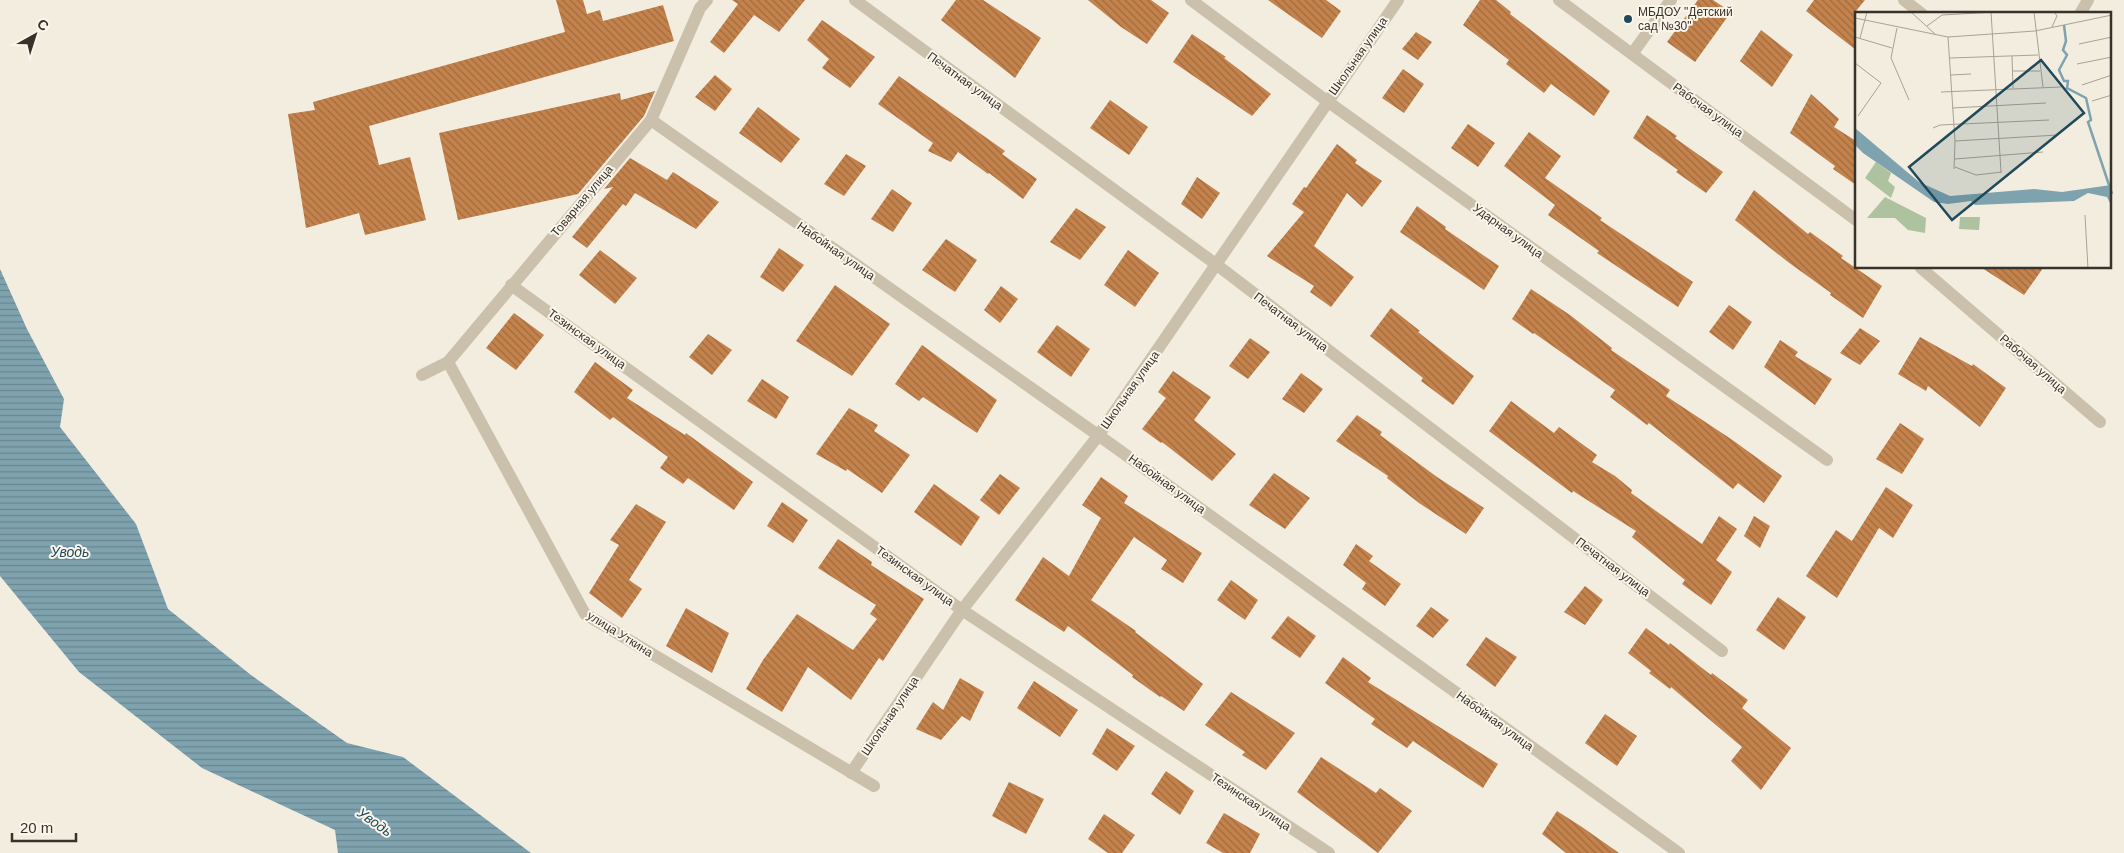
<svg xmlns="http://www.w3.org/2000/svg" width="2124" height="853" viewBox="0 0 2124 853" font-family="Helvetica,sans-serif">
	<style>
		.water { fill: url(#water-rules) }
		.building { fill: url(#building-back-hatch) }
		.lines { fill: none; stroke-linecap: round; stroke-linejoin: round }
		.minor { stroke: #cbc0ab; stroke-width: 12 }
		.poi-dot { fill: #204a5a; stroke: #faf6eb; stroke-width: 2 }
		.labels { text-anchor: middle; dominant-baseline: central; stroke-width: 4; stroke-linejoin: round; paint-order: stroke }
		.poi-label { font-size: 12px; fill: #38322a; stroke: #faf6eb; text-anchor: start }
		.street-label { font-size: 12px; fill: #38322a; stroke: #faf6eb }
		.water-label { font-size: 14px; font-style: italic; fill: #204a5a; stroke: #faf6eb }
		.inset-river { fill: none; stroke: #7ea3af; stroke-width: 2.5 }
		.inset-road { fill: none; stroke: #a8a297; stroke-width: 1 }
		.view { fill: #204a5a; fill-opacity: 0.15; stroke: #204a5a; stroke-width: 2.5 }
		.inset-edge { fill: none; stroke: #38322a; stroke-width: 2.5 }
	</style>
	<defs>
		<pattern id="water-rules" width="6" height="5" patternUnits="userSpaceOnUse" patternTransform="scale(1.25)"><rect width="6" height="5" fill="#7ea3af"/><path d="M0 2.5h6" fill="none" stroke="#68858f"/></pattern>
		<pattern id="building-back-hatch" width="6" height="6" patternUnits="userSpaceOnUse" patternTransform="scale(1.25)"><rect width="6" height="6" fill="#c4824c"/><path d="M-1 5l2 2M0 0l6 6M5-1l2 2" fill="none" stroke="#a06b3f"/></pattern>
	</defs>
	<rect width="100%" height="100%" fill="#f2eddf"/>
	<polygon class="water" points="0,269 27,329 64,399 60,427 136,524 168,609 251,675 347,743 403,757 531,853 338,853 335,830 202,768 79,672 0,576"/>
	<g class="building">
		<polygon points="556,0 583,0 587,14 600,10 603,21 663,5 674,41 369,126 379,165 410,157 426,220 365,235 359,213 306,228 288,114 315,110 313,102 565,32"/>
		<polygon points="732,0 805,0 779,32 754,15 724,53 710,42 738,4"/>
		<polygon points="956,0 983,0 1041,38 1015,78 941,20"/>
		<polygon points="1088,0 1151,0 1169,13 1147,44 1121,27"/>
		<polygon points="1268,0 1326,0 1341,11 1322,38"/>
		<polygon points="1480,0 1496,0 1511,12 1510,14 1610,91 1594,116 1551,84 1544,93 1506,64 1509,60 1463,25"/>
		<polygon points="1698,0 1713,0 1731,12 1695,62 1667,42"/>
		<polygon points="1814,0 1865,0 1856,11 1856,50 1806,11"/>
		<polygon points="822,20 875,57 850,88 822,68 829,59 807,40"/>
		<polygon points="1761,30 1793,55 1772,87 1740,61"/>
		<polygon points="1416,32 1432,42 1418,60 1402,49"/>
		<polygon points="1192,34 1226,57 1224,58 1271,94 1252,116 1173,62"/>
		<polygon points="1403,69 1424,84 1404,113 1382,98"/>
		<polygon points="715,75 732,89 715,111 695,97"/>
		<polygon points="899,76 1005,151 1002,154 1037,179 1023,199 989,173 988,174 958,152 951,162 928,151 933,143 878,104"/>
		<polygon points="655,91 644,116 578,194 458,220 439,133 620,93 621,100"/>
		<polygon points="1811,94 1839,119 1834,127 1856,141 1856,185 1833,169 1835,166 1790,133"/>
		<polygon points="1110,100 1148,127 1129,155 1090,128"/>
		<polygon points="758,107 800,139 781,163 739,133"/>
		<polygon points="1647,115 1677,136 1675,138 1723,172 1706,193 1676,172 1678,170 1633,138"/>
		<polygon points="1468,124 1495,143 1478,167 1451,148"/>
		<polygon points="1529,132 1561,156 1545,178 1602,218 1600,220 1693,282 1678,307 1597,253 1599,251 1548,215 1555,205 1504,166"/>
		<polygon points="1337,144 1357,160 1355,163 1382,181 1362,207 1347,193 1314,246 1354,277 1331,307 1310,292 1314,286 1267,256 1304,212 1292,204 1304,187 1306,188"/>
		<polygon points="846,154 866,166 844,196 824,184"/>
		<polygon points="630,158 667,180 673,172 719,202 696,229 635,193 626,206 623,204 587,248 572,237 613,187 604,189"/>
		<polygon points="1197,177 1220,193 1202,219 1181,204"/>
		<polygon points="892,189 912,203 893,232 871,219"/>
		<polygon points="1754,190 1808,234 1810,232 1843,256 1841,258 1882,286 1863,318 1830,295 1831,293 1788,262 1735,220"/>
		<polygon points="1417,206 1446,227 1445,229 1499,266 1484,290 1400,232"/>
		<polygon points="1076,208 1106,227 1080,260 1050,242"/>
		<polygon points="946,239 977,260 955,292 922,270"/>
		<polygon points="779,248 804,265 783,292 760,277"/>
		<polygon points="600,250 637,278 615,304 579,275"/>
		<polygon points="1128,250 1159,273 1135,307 1104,285"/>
		<polygon points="1982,268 2043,268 2024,295"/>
		<polygon points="835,285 890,324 852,376 796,341"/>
		<polygon points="1001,286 1018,299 1000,323 984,310"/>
		<polygon points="1531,289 1570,315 1612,348 1611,350 1670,390 1666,396 1731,439 1782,476 1764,503 1738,483 1733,489 1649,423 1647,425 1610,397 1615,390 1534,333 1533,334 1512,319"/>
		<polygon points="1729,305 1752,322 1733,350 1709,332"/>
		<polygon points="1391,308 1420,331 1418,332 1474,376 1453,405 1421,381 1423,378 1370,336"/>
		<polygon points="514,313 544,335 516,370 486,348"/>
		<polygon points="1057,325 1090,349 1071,377 1037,352"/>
		<polygon points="1860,328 1880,341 1860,365 1840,353"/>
		<polygon points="708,334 732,350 712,375 689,357"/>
		<polygon points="1920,337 1972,366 1973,364 2006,388 1980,427 1928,386 1926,391 1898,374"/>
		<polygon points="1250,338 1270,352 1248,379 1229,366"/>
		<polygon points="1780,340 1798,352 1795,356 1832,379 1815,405 1764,367"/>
		<polygon points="922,345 997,400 977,433 923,397 919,401 895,384"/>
		<polygon points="595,362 633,390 627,398 685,435 686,433 753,482 734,510 688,478 683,484 660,468 668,457 613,417 610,420 574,392"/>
		<polygon points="1173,371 1211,397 1194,420 1236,454 1212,481 1162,442 1161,443 1142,429 1166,398 1158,392"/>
		<polygon points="1301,373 1323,389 1304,413 1282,399"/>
		<polygon points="762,379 789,397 776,419 747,401"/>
		<polygon points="1511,401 1554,433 1559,427 1597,455 1592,462 1615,476 1632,490 1631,493 1702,544 1719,516 1737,529 1716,560 1732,572 1711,605 1682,584 1685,580 1632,537 1636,531 1573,491 1572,493 1489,431"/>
		<polygon points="849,408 878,425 874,431 910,455 882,493 847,469 846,471 816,454"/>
		<polygon points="1357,415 1382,432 1380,435 1437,477 1484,508 1466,534 1419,503 1387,478 1388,476 1336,441"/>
		<polygon points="1900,423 1924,439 1902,474 1876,459"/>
		<polygon points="1274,473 1310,498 1285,529 1249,505"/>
		<polygon points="1000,474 1020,488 999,515 980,500"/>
		<polygon points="1101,477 1128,496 1124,503 1202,553 1183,583 1161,569 1167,560 1134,537 1091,600 1136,631 1135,632 1203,684 1184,711 1161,696 1160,697 1132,677 1133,675 1068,626 1064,632 1015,600 1043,557 1069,576 1101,518 1082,505"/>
		<polygon points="934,484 980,517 961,546 914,512"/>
		<polygon points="1886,487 1913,505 1893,538 1879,528 1837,598 1806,576 1836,530 1852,541"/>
		<polygon points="782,502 808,520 793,543 767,526"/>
		<polygon points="636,504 666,522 629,580 642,589 622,618 589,593 619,545 610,540"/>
		<polygon points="1754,516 1770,526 1760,548 1744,536"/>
		<polygon points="838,539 872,562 871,565 924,599 883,661 879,658 851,700 808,667 782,712 746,689 763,660 797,614 853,650 877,619 870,614 876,605 818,568"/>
		<polygon points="1356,544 1373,556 1369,561 1401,584 1385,606 1362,589 1366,583 1343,565"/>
		<polygon points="1231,580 1258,600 1245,620 1217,600"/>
		<polygon points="1585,586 1603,600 1585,625 1564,612"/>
		<polygon points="1778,597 1806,617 1784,650 1756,630"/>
		<polygon points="1431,607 1449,620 1433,638 1416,626"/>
		<polygon points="686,608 729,633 712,673 666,646"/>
		<polygon points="1288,616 1316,636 1300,658 1271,638"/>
		<polygon points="1646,628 1669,645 1670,643 1711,675 1712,673 1748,700 1742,708 1791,748 1761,790 1731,761 1742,747 1671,687 1670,689 1649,673 1651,671 1628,653"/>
		<polygon points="1486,637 1517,657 1495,687 1466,665"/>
		<polygon points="1343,657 1371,678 1368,682 1498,764 1483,788 1413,741 1407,748 1371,724 1375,719 1325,683"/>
		<polygon points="960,678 984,692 970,721 962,716 941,740 916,729 933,702 943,710"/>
		<polygon points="1034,681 1078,710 1060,737 1017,708"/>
		<polygon points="1231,692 1295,733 1266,770 1242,755 1245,752 1205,725"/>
		<polygon points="1605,714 1637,736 1617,766 1585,743"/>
		<polygon points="1107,728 1135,746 1117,771 1092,754"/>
		<polygon points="1321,757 1376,793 1380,788 1412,811 1378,853 1297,792"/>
		<polygon points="1166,771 1194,791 1180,815 1151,794"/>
		<polygon points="1009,782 1044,799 1026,834 992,816"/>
		<polygon points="1557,811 1582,827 1619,853 1566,853 1542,834"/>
		<polygon points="1224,813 1260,834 1250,853 1223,853 1206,843"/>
		<polygon points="1104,814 1135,835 1122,853 1108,853 1088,839"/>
	</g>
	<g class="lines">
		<g class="minor">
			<polyline points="855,0 1217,265 1722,651"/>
			<polyline points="1191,0 1327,101 1827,460"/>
			<polyline points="1559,0 1856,220"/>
			<polyline points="1904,0 1922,14"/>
			<polyline points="2080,14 2088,0"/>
			<polyline points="1632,54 1671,0"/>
			<polyline points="651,120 1112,445 1679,853"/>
			<polyline points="1921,268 2100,422"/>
			<polyline points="511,285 962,610 1329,853"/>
			<polyline points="448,362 585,614 874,786"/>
			<polyline points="422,375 448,362 651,120 700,8 707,0"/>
			<polyline points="851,773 962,610 1098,436 1398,0"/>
		</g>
	</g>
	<circle class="poi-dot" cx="1628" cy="19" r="5"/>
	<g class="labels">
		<g class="poi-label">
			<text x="1638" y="12">МБДОУ "Детский<tspan x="1638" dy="14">сад №30"</tspan></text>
		</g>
		<g class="street-label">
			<text transform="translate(1358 56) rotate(-55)">Школьная улица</text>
			<text transform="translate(965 81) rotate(36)">Печатная улица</text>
			<text transform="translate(1708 110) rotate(36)">Рабочая улица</text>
			<text transform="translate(582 201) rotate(-50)">Товарная улица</text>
			<text transform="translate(1508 231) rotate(36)">Ударная улица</text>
			<text transform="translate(836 251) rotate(35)">Набойная улица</text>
			<text transform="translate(1291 322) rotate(37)">Печатная улица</text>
			<text transform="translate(587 339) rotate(36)">Тезинская улица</text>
			<text transform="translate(2033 364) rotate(41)">Рабочая улица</text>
			<text transform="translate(1130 390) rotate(-55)">Школьная улица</text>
			<text transform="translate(1167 484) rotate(36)">Набойная улица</text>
			<text transform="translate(1613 567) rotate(37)">Печатная улица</text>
			<text transform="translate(915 576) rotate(36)">Тезинская улица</text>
			<text transform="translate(620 634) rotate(32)">улица Уткина</text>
			<text transform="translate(890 716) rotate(-56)">Школьная улица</text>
			<text transform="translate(1495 721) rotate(36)">Набойная улица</text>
			<text transform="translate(1251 802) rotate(34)">Тезинская улица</text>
		</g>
		<g class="water-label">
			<text x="70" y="552">Уводь</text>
			<text transform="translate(375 822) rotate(35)">Уводь</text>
		</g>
	</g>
	<g transform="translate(1855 12)">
		<rect width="256" height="256" fill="#f2eddf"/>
		<path d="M21,150L36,161L33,169L40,175L36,186L10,166ZM30,185L71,206L70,221L53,218L40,206H12Z" fill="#afc29f"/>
		<path d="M105,205H125L124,218L104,217Z" fill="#afc29f"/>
		<path d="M0,116L64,170L95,184L179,177L207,180L256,173V193L252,185L233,181L219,189L120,193L116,189L93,192L79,190L8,141L0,133Z" fill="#7ea3af"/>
		<path class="inset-river" d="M209,13L211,29L208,38L212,43L204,58L209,69H213L212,76L231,86L236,108L233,110L257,182"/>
		<path class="inset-road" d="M56,0L80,22M136,0L146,160M179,0L188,75M0,6L93,25L180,19L257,3M72,14L87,3L140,0M197,15L202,4L199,0M42,16L36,46L54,88M0,25L37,36M93,25L100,129L99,157M5,26L12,0M224,32L257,25M157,44L158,76M95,46L183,43M0,51L26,71L3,104M222,52L257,45M157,59H185M96,63L116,62M227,73L257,63M86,80L206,75M237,89L257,83M97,96L191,91M78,116L85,113L194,108M100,129L203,123M100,147L188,140M100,155L121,163L147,160M230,203L233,257"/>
		<path class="view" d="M186,48L229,101L97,208L54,155Z"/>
		<rect width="256" height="256" class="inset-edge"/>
	</g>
	<g transform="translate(35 35) rotate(39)" stroke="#faf6eb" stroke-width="4" paint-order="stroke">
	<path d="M0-4L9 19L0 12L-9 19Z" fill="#38322a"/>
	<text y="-8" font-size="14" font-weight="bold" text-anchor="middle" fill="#38322a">С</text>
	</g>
	<path d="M12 833v8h64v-8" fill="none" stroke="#38322a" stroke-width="2.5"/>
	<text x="20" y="833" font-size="15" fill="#38322a" stroke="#faf6eb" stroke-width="4" paint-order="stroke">20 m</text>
</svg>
